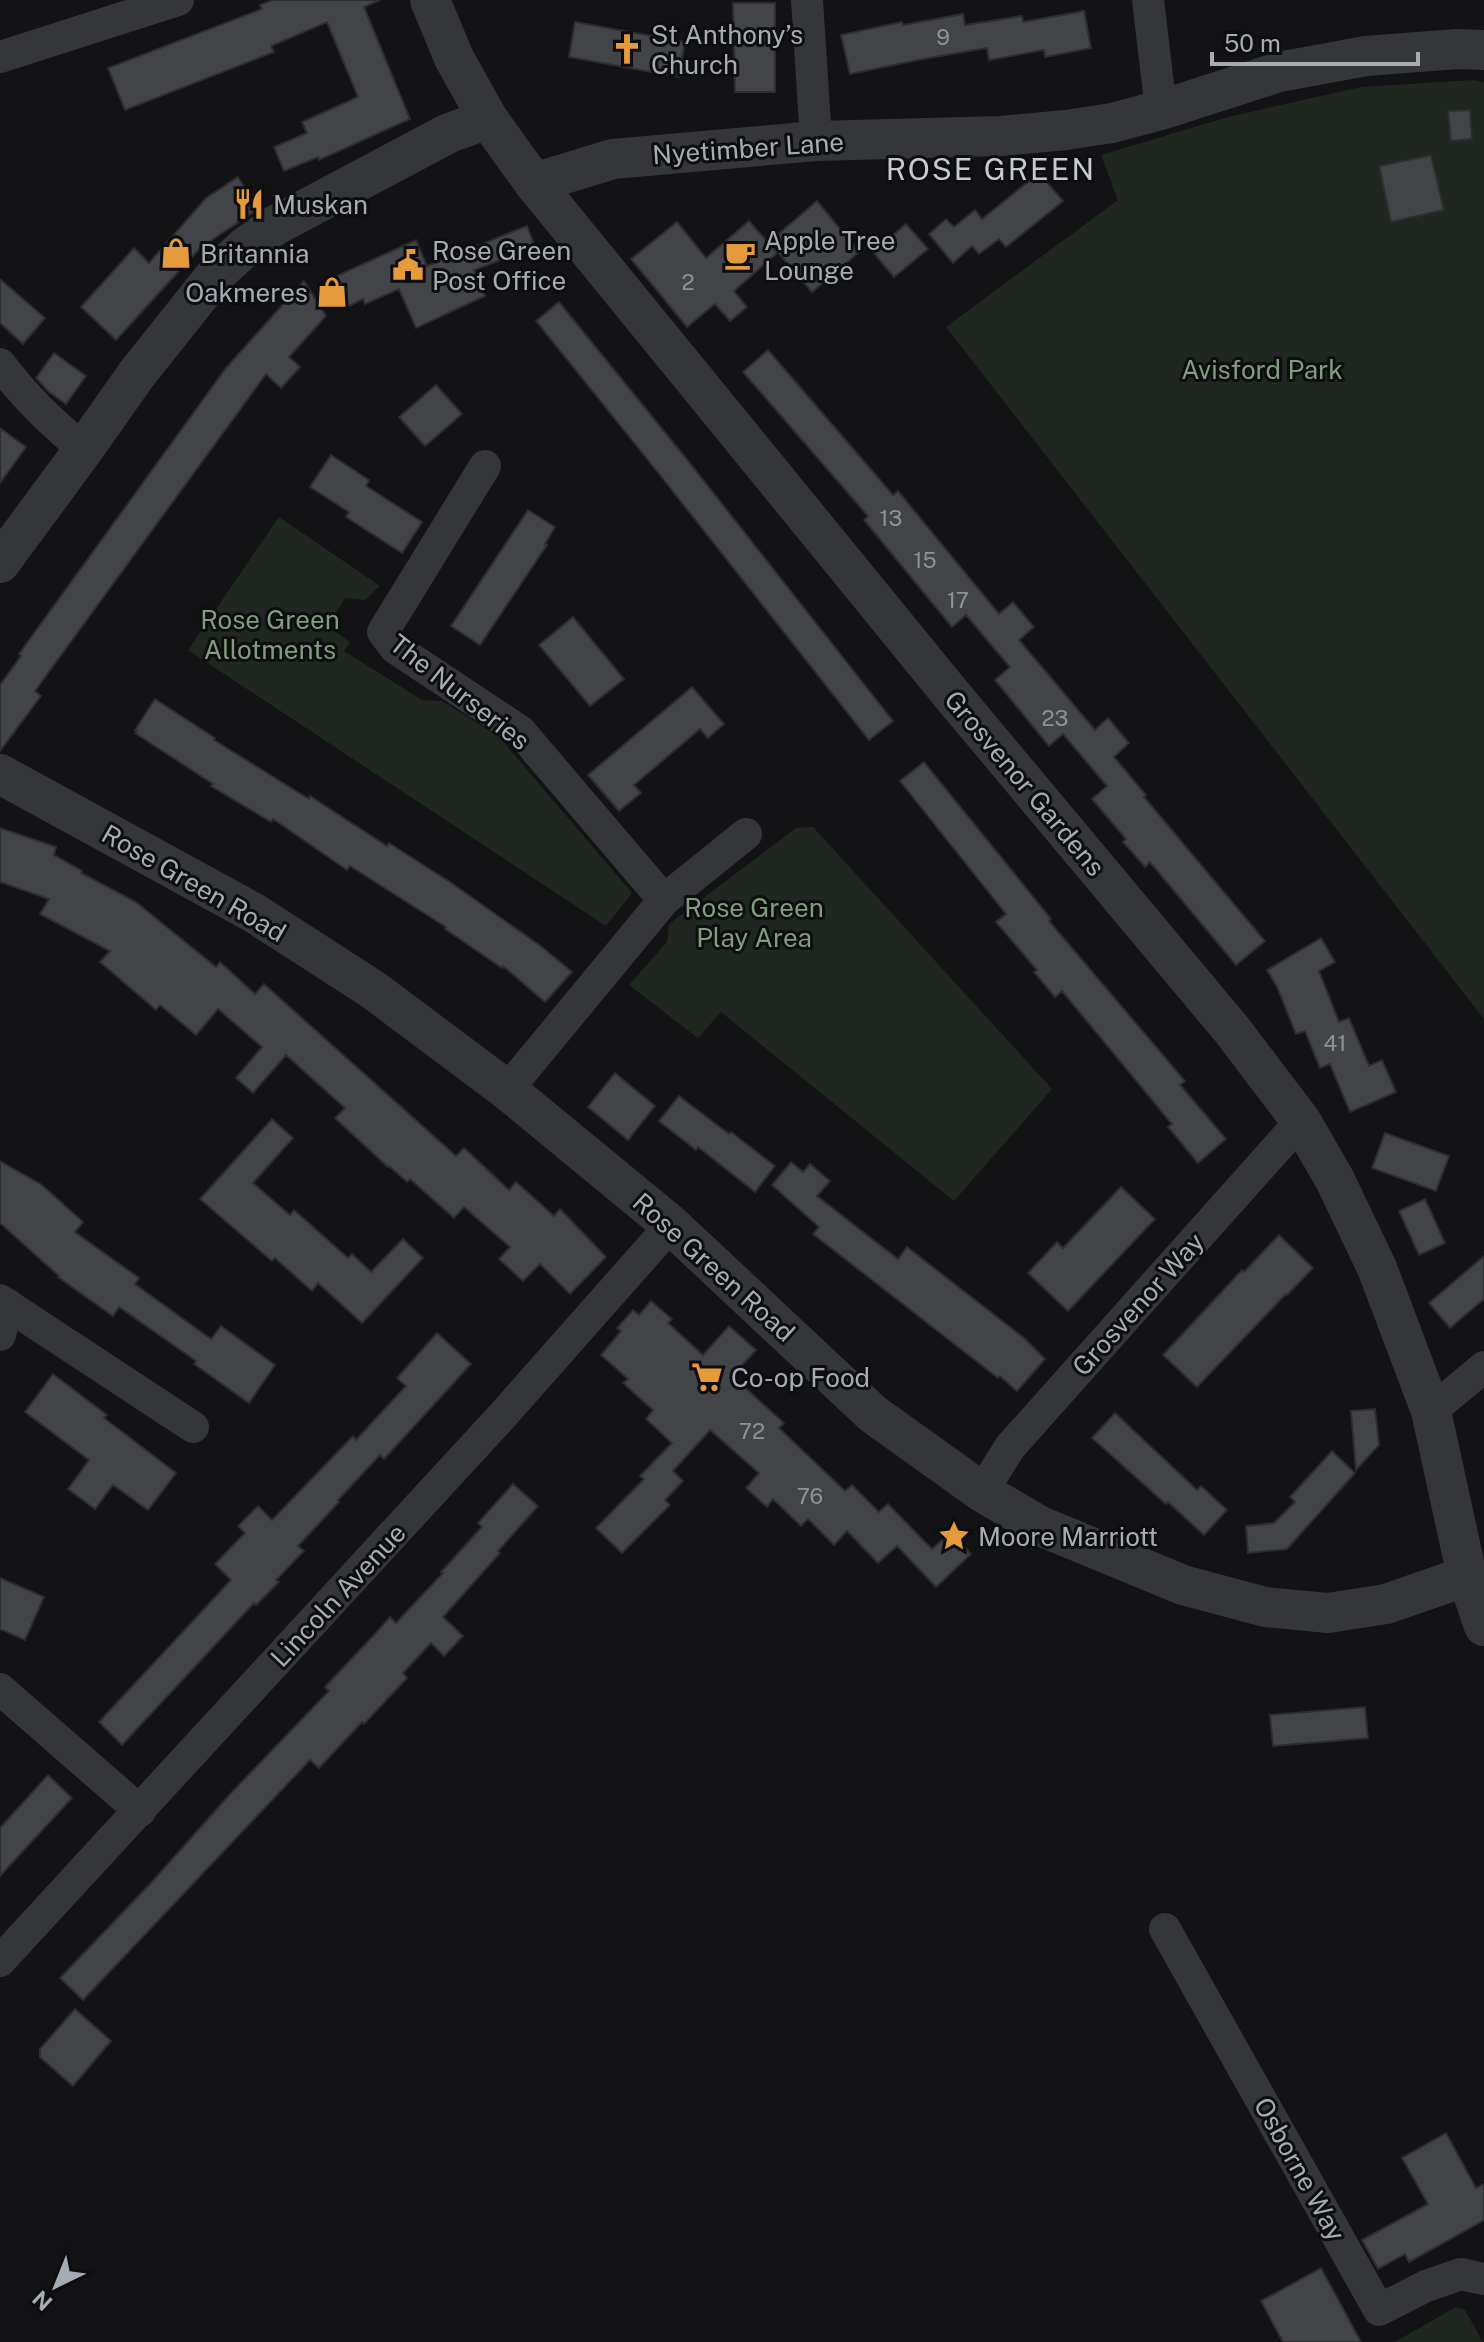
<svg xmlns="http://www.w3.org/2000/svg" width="1484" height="2342" viewBox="0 0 1484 2342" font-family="'Public Sans',sans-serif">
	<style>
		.green { fill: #202720 }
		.building { fill: #424448; stroke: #2d2e31; stroke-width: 2 }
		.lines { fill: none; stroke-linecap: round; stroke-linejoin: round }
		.minor { stroke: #353639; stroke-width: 32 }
		.tertiary { stroke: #353639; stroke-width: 40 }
		.labels { text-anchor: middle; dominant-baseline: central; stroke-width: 6; stroke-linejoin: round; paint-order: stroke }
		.number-label { font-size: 22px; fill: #8d9299 }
		.poi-label { font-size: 26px; fill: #a6acb4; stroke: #0e0e10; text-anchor: start }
		.street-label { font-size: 26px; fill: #a6acb4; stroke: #0e0e10 }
		.park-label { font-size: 26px; fill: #7f9e7e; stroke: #0e0e10 }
		.quarter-label { font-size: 30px; letter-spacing: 2px; fill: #c6cad1; stroke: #0e0e10 }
	</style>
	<rect width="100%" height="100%" fill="#131315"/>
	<g class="green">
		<polygon points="1473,80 1484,82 1484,1019 946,327 1118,200 1101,155 1228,117 1361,87"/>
		<polygon points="279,517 380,586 365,600 345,598 328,627 350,642 344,651 422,700 442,701 499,737 632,893 606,926 188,650"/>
		<polygon points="813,827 1052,1089 954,1201 721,1012 698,1038 629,985 667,942 669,924 796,828"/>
		<polygon points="1456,2307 1465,2310 1483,2342 1395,2342"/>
	</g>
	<g class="building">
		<polygon points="273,0 380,0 364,7 410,119 319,160 318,157 284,171 274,147 307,133 302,122 358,97 327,22 271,46 274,52 125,110 108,68 262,9 260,5"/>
		<polygon points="733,3 775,3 775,92 735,92"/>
		<polygon points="1084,11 1091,48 1045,57 1044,50 989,60 987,48 923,59 850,74 841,35 902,22 903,25 963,14 965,25 1022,16 1023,22"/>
		<polygon points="575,22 685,42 679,77 569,57"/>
		<polygon points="1470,110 1472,139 1451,141 1448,111"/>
		<polygon points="1431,155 1444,210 1391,222 1379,166"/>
		<polygon points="1039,173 1063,201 1006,247 999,239 979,254 972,246 953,263 929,234 946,219 954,227 975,210 982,219"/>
		<polygon points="238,177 258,209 200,248 116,340 81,307 134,248 149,263 206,198"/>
		<polygon points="817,201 859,252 812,292 769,242"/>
		<polygon points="749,221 777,253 734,291 747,307 730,321 715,304 687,327 631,259 677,222 706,258"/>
		<polygon points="906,224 928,249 894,277 873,252"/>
		<polygon points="527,226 535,247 474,270 485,296 416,328 399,289 365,304 363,299 343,309 330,279 416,240 427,266"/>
		<polygon points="0,279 45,318 23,344 0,323"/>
		<polygon points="304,281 326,316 289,357 300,367 281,388 266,374 35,691 41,696 0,751 0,685 21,656 19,654 226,368"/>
		<polygon points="559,302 689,462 893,721 869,740 660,475 536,321"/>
		<polygon points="768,350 893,495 898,491 999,614 1013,602 1034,627 1019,640 1095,730 1108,718 1129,743 1114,757 1146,795 1144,797 1265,941 1236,965 1150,862 1145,867 1123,842 1126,839 1092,799 1107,786 1063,734 1049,746 995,680 1010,667 966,615 952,627 864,520 868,516 743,372"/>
		<polygon points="54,353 86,376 66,404 49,392 36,378"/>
		<polygon points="436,385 462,414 425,446 399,417"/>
		<polygon points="0,428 26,447 0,483"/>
		<polygon points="331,455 369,480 366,486 422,522 402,553 346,517 349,512 310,487"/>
		<polygon points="528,510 555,527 545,544 547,545 480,645 451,626"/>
		<polygon points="573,617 624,679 590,706 539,645"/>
		<polygon points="692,687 724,724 708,738 700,729 634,785 641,793 619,811 588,775"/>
		<polygon points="155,699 215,738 214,740 309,799 310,796 387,846 389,843 450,882 542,947 572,972 545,1002 503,966 502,968 445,929 446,927 350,866 347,870 273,819 271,822 211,786 213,784 135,733 137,731 135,730"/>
		<polygon points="924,762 1051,919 1049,921 1185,1081 1180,1085 1226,1139 1198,1163 1168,1127 1172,1124 1062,991 1055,997 1034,972 1037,970 996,922 1006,914 900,781"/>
		<polygon points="0,828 56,847 54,855 82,871 81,873 136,902 216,967 220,962 255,994 264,984 456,1156 464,1148 509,1190 516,1182 554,1216 560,1209 606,1257 570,1294 540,1264 523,1281 499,1259 510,1247 464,1207 454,1218 410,1179 407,1182 389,1166 388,1167 335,1118 345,1108 286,1055 253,1093 236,1078 262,1047 218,1009 196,1035 160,1005 156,1010 100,962 110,951 40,914 49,899 0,882"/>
		<polygon points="1321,938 1335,962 1319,971 1339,1022 1349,1018 1369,1066 1382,1060 1396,1092 1350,1112 1330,1064 1320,1068 1305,1031 1296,1034 1277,987 1267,970"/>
		<polygon points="615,1073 655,1106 628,1140 588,1107"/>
		<polygon points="679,1096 729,1134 731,1132 775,1166 755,1192 698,1147 696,1150 659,1121"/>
		<polygon points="272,1119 293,1138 253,1183 290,1215 294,1210 348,1258 352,1254 371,1272 403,1239 423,1258 362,1323 318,1283 312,1291 275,1258 272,1261 200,1199"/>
		<polygon points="1385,1133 1449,1156 1436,1191 1372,1168"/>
		<polygon points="0,1161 42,1185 83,1222 75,1232 139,1278 135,1284 211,1339 221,1326 275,1365 249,1403 194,1364 196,1361 119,1307 113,1316 58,1277 59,1276 0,1223"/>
		<polygon points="791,1162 803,1172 810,1164 830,1181 817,1196 898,1259 907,1247 1024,1338 1045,1359 1017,1391 1000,1376 998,1378 813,1234 819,1227 772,1185"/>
		<polygon points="1121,1187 1155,1219 1068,1311 1028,1273 1057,1242 1063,1248"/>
		<polygon points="1425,1199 1445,1243 1419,1255 1399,1211"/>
		<polygon points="1279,1235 1313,1268 1287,1295 1286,1294 1197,1387 1163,1355 1242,1270 1244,1272"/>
		<polygon points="1484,1256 1484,1299 1450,1328 1429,1303"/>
		<polygon points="651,1301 672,1319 668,1323 703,1355 729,1326 756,1350 732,1376 784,1423 779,1428 845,1491 852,1485 879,1512 888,1504 932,1549 951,1532 971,1554 936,1587 897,1546 878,1563 847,1531 834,1545 808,1519 801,1526 773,1499 767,1507 746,1488 759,1473 710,1430 673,1471 683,1481 665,1500 670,1505 622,1553 596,1528 644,1479 640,1476 672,1443 646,1419 653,1410 623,1383 628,1379 601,1355 621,1331 617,1328 633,1310 639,1315"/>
		<polygon points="437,1333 471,1364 384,1459 380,1455 338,1500 339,1502 298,1546 304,1551 276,1580 279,1582 256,1605 254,1603 122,1745 99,1722 231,1580 215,1564 245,1533 238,1526 258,1506 272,1520 353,1436 356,1440 406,1386 397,1378"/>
		<polygon points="53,1374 107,1415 104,1418 176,1473 148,1510 113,1485 95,1509 68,1489 89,1460 25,1412"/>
		<polygon points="1375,1409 1379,1445 1356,1470 1351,1411"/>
		<polygon points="1115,1413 1197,1490 1201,1486 1227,1510 1204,1535 1168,1502 1166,1504 1092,1438"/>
		<polygon points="1332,1451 1355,1473 1287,1549 1248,1553 1246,1526 1274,1523 1295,1502 1290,1497"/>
		<polygon points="513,1484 538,1506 498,1551 500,1553 443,1617 463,1636 444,1656 431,1643 403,1673 407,1678 364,1724 362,1722 319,1768 310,1760 83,2000 60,1978 151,1883 232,1792 329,1691 325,1687 374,1635 390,1617 396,1623 443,1573 441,1572 482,1527 478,1523"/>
		<polygon points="0,1578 44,1597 25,1640 0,1629"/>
		<polygon points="1365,1707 1368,1738 1273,1746 1270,1715"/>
		<polygon points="48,1775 72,1798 0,1876 0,1828"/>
		<polygon points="75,2009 111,2041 73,2086 40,2057 40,2049"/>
		<polygon points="1446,2133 1476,2188 1484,2184 1484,2220 1409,2262 1405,2254 1378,2269 1362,2240 1428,2204 1402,2158"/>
		<polygon points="1321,2268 1361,2342 1283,2342 1261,2301"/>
	</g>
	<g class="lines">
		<g class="minor">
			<polyline points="807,0 816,141"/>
			<polyline points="1148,0 1161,110"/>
			<polyline points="0,57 178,0"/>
			<path d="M0,364C25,397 52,424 84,449"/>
			<polyline points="485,466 383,632 395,648 520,731 664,900"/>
			<polyline points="507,1090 664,900 746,834"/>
			<polyline points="0,1300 193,1427"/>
			<polyline points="0,1335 8,1305"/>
			<polyline points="1431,1411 1484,1367"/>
			<polyline points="982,1492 1010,1447 1301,1121"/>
			<polyline points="0,1689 140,1811"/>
			<polyline points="1165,1929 1379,2310 1426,2286 1461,2274 1484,2279"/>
			<polyline points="0,1961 503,1415 671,1225"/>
		</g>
		<g class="tertiary">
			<polyline points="430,0 454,58 488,119 534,183 951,694 1232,1030 1301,1121 1335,1180 1377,1268 1431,1411 1467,1576 1484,1626"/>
			<polyline points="534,183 613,159 816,141 1001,136 1066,130 1112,123 1161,110 1279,72 1366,56 1457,49 1484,50"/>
			<polyline points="0,563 84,449 136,375 218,272 244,248 274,226 449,133 488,119"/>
			<polyline points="0,774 254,913 372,989 507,1090 671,1225 873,1414 982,1492 1040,1526 1183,1585 1265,1607 1328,1613 1386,1604 1467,1576"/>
		</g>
	</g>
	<defs>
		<symbol id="church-bare" viewBox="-9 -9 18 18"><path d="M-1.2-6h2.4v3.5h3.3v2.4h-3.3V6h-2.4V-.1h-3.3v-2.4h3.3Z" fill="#e59a3b" stroke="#0e0e10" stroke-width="2.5" paint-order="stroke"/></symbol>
		<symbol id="restaurant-bare" viewBox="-9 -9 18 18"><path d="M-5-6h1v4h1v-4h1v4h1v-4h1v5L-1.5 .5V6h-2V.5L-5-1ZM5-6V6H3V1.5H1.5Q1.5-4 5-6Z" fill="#e59a3b" stroke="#0e0e10" stroke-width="2.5" paint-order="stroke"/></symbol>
		<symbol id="shop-bare" viewBox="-9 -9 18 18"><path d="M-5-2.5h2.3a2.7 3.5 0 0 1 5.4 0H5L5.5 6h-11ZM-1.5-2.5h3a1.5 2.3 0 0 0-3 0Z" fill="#e59a3b" stroke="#0e0e10" stroke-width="2.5" paint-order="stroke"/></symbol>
		<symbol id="cafe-bare" viewBox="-9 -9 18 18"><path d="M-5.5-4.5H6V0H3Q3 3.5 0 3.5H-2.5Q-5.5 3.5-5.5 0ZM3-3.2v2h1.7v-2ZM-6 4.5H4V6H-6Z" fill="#e59a3b" stroke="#0e0e10" stroke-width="2.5" paint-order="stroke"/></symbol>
		<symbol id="civic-bare" viewBox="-9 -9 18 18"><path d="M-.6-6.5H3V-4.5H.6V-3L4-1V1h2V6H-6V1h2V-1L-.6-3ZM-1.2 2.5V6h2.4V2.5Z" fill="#e59a3b" stroke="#0e0e10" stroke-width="2.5" paint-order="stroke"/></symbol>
		<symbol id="supermarket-bare" viewBox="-9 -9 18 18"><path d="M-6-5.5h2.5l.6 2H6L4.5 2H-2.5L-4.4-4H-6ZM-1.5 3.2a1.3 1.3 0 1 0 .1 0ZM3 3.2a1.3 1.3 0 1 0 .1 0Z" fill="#e59a3b" stroke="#0e0e10" stroke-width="2.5" paint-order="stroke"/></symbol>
		<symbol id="sight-bare" viewBox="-9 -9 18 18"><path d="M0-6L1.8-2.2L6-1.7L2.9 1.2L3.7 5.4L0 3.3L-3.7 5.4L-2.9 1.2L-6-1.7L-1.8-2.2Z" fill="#e59a3b" stroke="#0e0e10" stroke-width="2.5" paint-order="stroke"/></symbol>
	</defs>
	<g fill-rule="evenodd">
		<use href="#church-bare" x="605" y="27" width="44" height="44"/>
		<use href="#restaurant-bare" x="227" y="182" width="44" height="44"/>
		<use href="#shop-bare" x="154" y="231" width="44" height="44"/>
		<use href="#cafe-bare" x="718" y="233" width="44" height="44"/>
		<use href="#civic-bare" x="386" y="243" width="44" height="44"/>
		<use href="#shop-bare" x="310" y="270" width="44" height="44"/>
		<use href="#supermarket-bare" x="685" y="1355" width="44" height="44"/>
		<use href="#sight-bare" x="932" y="1514" width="44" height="44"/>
	</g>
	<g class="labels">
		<g class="number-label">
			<text x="943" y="37">9</text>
			<text x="688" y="282">2</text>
			<text x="891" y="518">13</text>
			<text x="925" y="560">15</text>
			<text x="958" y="600">17</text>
			<text x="1055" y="718">23</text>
			<text x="1335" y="1043">41</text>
			<text x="752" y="1431">72</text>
			<text x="810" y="1496">76</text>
		</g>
		<g class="poi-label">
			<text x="651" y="34">St Anthony’s<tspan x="651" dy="30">Church</tspan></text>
			<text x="273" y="204">Muskan</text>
			<text x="764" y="240">Apple Tree<tspan x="764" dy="30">Lounge</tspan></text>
			<text x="432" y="250">Rose Green<tspan x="432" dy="30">Post Office</tspan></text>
			<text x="200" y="253">Britannia</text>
			<text x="308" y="292" text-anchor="end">Oakmeres</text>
			<text x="731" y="1377">Co-op Food</text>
			<text x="978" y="1536">Moore Marriott</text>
		</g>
		<g class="street-label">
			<text transform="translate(748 148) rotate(-4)">Nyetimber Lane</text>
			<text transform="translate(460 692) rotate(38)">The Nurseries</text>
			<text transform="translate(1025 783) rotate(50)">Grosvenor Gardens</text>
			<text transform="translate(194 883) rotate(30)">Rose Green Road</text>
			<text transform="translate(714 1267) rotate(42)">Rose Green Road</text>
			<text transform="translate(1138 1304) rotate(-48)">Grosvenor Way</text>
			<text transform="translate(338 1595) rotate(-47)">Lincoln Avenue</text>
			<text transform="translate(1300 2169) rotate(61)">Osborne Way</text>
		</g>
		<g class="park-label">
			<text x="1262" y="369">Avisford Park</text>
			<text x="270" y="619">Rose Green<tspan x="270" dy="30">Allotments</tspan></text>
			<text x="754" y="907">Rose Green<tspan x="754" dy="30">Play Area</tspan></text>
		</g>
		<g class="quarter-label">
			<text x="991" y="169">ROSE GREEN</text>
		</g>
	</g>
	<g transform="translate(56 2286) rotate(223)" stroke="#0e0e10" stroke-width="6" paint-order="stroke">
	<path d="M0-6L14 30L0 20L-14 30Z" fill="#a6acb4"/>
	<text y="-12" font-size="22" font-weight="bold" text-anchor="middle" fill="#a6acb4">N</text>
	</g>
	<path d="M1212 52v12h206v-12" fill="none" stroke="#a6acb4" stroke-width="4"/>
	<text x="1224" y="52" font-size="24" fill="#a6acb4" stroke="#0e0e10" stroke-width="6" paint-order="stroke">50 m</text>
</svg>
